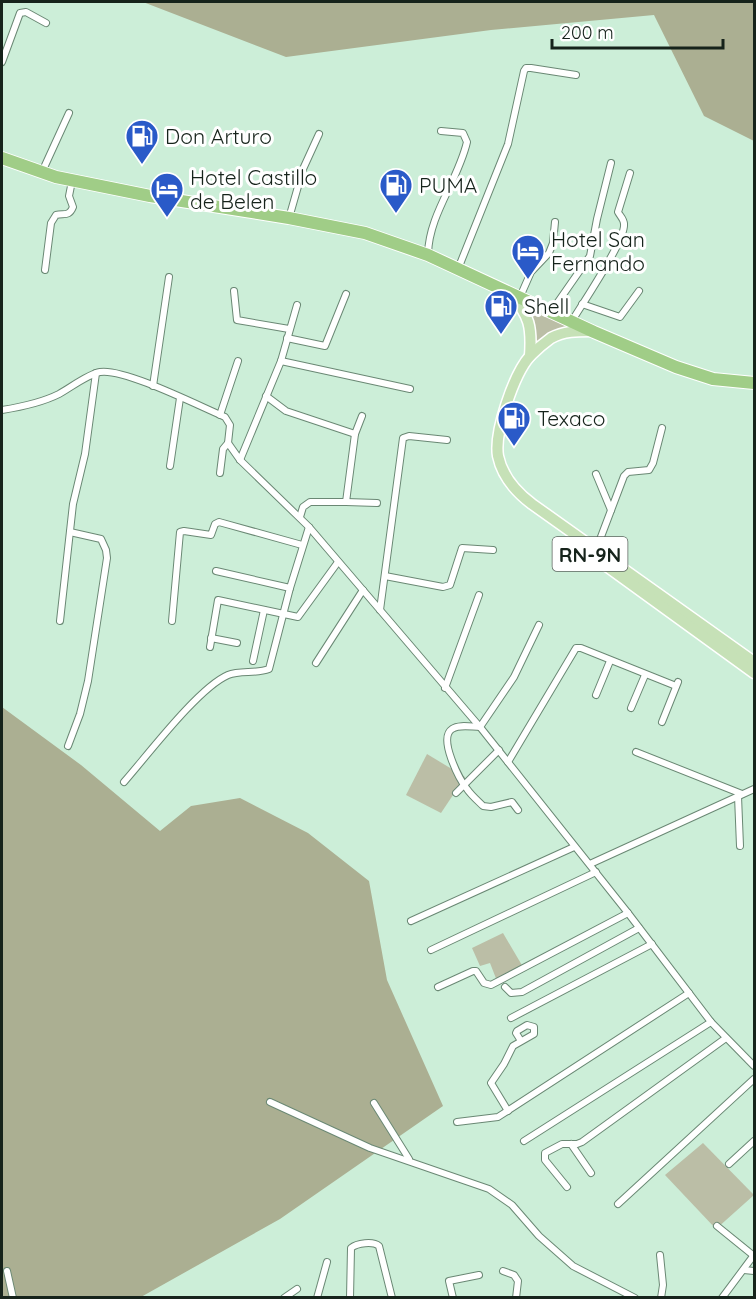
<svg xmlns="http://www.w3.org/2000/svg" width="756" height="1299" viewBox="0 0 756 1299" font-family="Quicksand,sans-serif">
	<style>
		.green { fill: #bbbea6 }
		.forest { fill: #abaf92 }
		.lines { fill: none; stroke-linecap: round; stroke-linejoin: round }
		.street-casing { stroke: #6a8874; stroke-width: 8 }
		.primary-casing { stroke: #fff; stroke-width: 13 }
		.highway-casing { stroke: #fff; stroke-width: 14 }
		.street { stroke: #fff; stroke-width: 6 }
		.primary { stroke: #c6e1b7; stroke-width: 10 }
		.highway { stroke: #a0cd87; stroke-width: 12 }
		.labels { text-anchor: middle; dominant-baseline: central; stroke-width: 6; stroke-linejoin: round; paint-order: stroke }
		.shield { fill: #fff; stroke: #5c655f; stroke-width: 1.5 }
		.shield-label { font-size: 20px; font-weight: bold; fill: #16231b }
		.poi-label { font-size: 21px; fill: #16231b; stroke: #fff; text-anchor: start }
	</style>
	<rect width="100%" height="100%" fill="#cceed8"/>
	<g class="green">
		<polygon points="520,303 576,327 531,354"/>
		<polygon points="427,754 465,777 441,813 406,795"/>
		<polygon points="503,933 523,967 497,981 490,963 480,966 472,948"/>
		<polygon points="703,1143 754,1195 716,1229 665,1175"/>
	</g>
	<g class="forest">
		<polygon points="143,2 754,2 754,141 704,116 654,15 491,30 286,57"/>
		<polygon points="2,707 81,765 160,831 191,806 240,798 308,833 369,881 387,980 443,1106 280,1219 141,1297 2,1297"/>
	</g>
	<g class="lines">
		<defs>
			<g id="street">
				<polyline points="2,62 20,13 26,12 46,23"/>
				<polyline points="42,172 69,113"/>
				<polyline points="289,218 303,169 319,134"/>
				<path d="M428,254C429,214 458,181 467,142L463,133L441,131"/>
				<polyline points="458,269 508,144 524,71 526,68 531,68 576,75"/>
				<path d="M45,270L51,223L56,215C64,213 69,217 73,207L69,196L72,181"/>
				<polyline points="234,291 237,320 289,329"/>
				<polyline points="520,297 531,272 549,253 553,243 555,222"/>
				<polyline points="582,304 620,317 639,291"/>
				<polyline points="551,312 590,256 597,219 611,163"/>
				<path d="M572,321C582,304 626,240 624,224C624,219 620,216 618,212L630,173"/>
				<polyline points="287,338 325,346 346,294"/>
				<polyline points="281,361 410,389"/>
				<polyline points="153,386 169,277"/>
				<polyline points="266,396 286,411 355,434"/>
				<path d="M2,410C21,407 41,403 59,394C70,388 88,374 100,372C124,368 199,406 225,417L230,425L228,443L240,460L309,527L480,727L628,913L711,1022L754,1066"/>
				<polyline points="220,415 238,361"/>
				<polyline points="240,460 281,361 297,305"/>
				<polyline points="170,466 180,398"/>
				<polyline points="220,473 223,449 228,443"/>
				<polyline points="596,474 611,510"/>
				<polyline points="346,502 377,503"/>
				<polyline points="300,517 303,507 310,502 346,502 355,434 362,416"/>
				<polyline points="596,550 624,476 628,472 649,470 653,463 662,428"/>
				<polyline points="216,571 290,588"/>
				<polyline points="385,576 443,587 450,585 462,548 493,550"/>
				<polyline points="380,610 403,438 409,436 447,440"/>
				<polyline points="60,621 73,504 85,454 96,373"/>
				<polyline points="172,621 180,532 184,531 211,535 215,524 219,522 302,545"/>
				<polyline points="211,638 237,643"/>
				<polyline points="210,647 218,600 298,617 338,562"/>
				<polyline points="253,661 264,610"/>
				<polyline points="316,663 363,590"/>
				<polyline points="445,688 479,595"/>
				<polyline points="596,695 610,661"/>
				<polyline points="631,708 645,675"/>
				<polyline points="662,722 678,682"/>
				<polyline points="68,746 80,714 88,681 107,558 106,550 101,539 70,532"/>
				<polyline points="636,752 742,794"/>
				<polyline points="508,762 576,648 581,648 676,686"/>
				<path d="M124,782C147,756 198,688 228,675C240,670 256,674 269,669L290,588L309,527"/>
				<polyline points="456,793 499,750"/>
				<polyline points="738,796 740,846"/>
				<path d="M518,810L512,802L491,807L483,806C478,801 471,795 467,789C459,779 438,738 452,729C459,724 472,727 480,727L514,677L539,625"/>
				<polyline points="590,864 754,789"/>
				<polyline points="411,921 574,847"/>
				<polyline points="431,950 596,872"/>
				<polyline points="438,987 473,971 476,971 484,983 491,985 628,913"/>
				<polyline points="505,987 511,993 522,992 639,928"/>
				<polyline points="511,1018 652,944"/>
				<polyline points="270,1102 370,1148 489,1189 512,1205 539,1236 573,1266 635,1298"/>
				<polyline points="374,1103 409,1159"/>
				<polyline points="508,1111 491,1083 504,1064 513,1046 534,1034 534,1027 527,1025 517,1031 516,1033 521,1041"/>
				<polyline points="457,1122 498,1117 689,993"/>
				<polyline points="524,1141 711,1022"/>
				<polyline points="571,1144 591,1173"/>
				<polyline points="729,1164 754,1141"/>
				<polyline points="567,1187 545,1160 545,1153 562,1144 577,1144 582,1142 726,1038"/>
				<polyline points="618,1204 754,1079"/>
				<polyline points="717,1226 754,1256"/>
				<polyline points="660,1255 663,1285 661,1298"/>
				<polyline points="744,1270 754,1271"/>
				<polyline points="7,1271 13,1298"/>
				<polyline points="503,1271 514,1275 518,1281 516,1298"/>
				<polyline points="284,1298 297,1289"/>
				<polyline points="317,1298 327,1262"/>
				<path d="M350,1298L351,1248C357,1243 373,1241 379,1246L392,1298"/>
				<polyline points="453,1298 449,1281 479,1275"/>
				<polyline points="722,1298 754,1255"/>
			</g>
			<g id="primary">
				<path d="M510,294C530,315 532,328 530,356"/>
				<path d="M592,331C577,331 564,331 551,338C544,343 536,350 530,356C514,374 494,432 498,456C502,475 516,492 532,504L754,662"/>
				<polyline points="594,557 754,673"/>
			</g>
			<polyline id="highway" points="2,158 56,177 150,196 289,218 365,233 428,255 594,332 676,367 713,379 754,383"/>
		</defs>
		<use href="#street" class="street-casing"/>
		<use href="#primary" class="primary-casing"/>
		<use href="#highway" class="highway-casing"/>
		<use href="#street" class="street"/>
		<use href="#primary" class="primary"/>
		<use href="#highway" class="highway"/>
	</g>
	<defs>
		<symbol id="fuel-pin" viewBox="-11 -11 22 30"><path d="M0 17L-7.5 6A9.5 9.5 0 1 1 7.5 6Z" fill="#2a5ac8" stroke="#fff"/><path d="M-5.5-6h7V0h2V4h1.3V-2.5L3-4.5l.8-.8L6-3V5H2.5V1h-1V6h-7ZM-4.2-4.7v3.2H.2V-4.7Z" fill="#fff"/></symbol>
		<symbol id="hotel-pin" viewBox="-11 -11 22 30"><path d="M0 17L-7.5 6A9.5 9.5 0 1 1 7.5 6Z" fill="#2a5ac8" stroke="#fff"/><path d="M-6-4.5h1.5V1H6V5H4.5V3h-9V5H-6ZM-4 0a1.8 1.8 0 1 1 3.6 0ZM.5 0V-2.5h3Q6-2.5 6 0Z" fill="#fff"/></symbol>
	</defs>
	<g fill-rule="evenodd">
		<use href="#fuel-pin" x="123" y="117" width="38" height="52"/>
		<use href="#fuel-pin" x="377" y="166" width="38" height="52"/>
		<use href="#hotel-pin" x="148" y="170" width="38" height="52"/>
		<use href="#hotel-pin" x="509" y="232" width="38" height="52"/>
		<use href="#fuel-pin" x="482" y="287" width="38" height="52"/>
		<use href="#fuel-pin" x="495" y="399" width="38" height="52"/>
	</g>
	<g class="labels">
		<rect class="shield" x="552.5" y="537" width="75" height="34" rx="4.5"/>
		<g class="shield-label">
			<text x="590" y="554">RN-9N</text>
		</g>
		<g class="poi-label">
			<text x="165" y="136">Don Arturo</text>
			<text x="190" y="177">Hotel Castillo<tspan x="190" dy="24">de Belen</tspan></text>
			<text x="419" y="185">PUMA</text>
			<text x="551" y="239">Hotel San<tspan x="551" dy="24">Fernando</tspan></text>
			<text x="524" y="306">Shell</text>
			<text x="537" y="418">Texaco</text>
		</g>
	</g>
	<rect width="756" height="1299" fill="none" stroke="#16231b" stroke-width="6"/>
	<path d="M552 39v9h171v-9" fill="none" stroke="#16231b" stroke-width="3"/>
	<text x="561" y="39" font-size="18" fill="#16231b" stroke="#ffffff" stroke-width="4.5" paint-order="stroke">200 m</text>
</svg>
